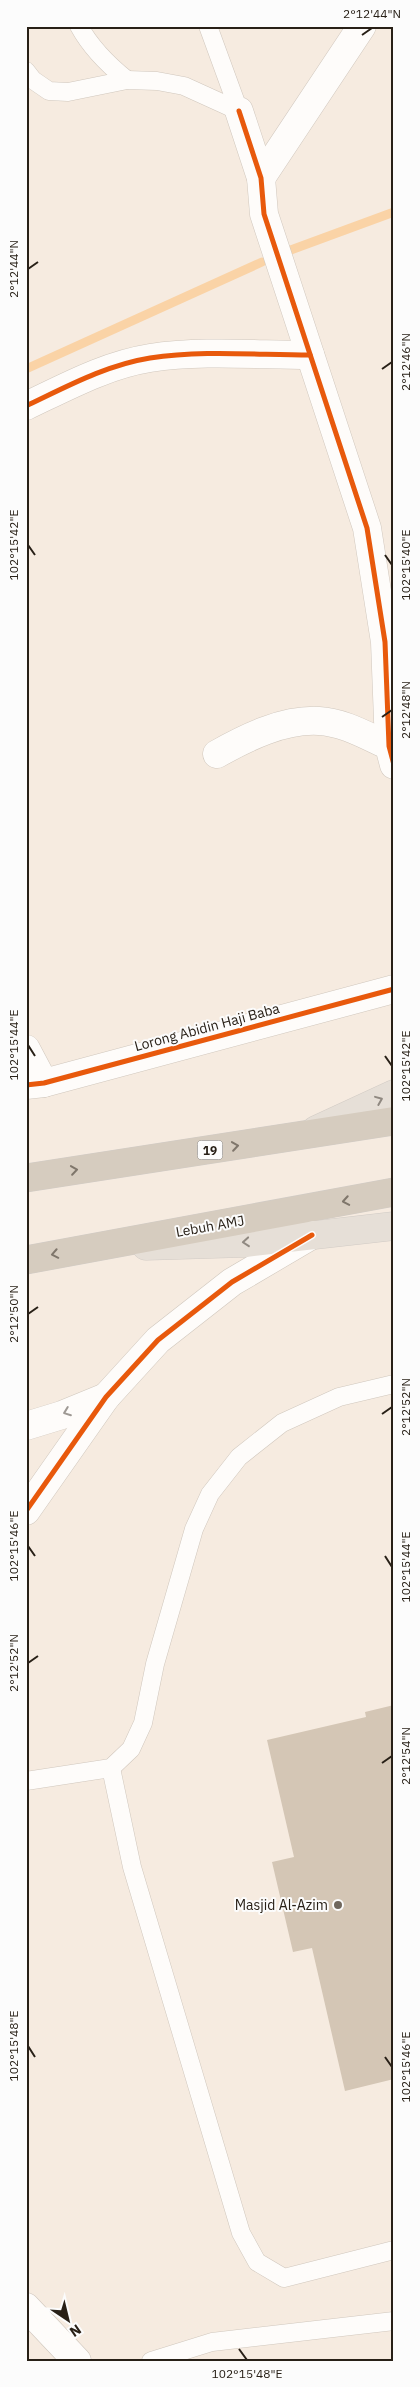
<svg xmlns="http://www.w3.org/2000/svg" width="420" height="2387" viewBox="0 0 420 2387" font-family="'IBM Plex Sans',sans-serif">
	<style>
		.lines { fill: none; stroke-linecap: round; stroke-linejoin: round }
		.stream { stroke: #fad3a6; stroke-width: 9 }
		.building { fill: #d4c6b5 }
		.lane-casing { stroke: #d0c7bd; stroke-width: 19 }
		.street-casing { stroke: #d0c7bd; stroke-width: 29 }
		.secondary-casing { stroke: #d0c7bd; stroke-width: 29 }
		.primary-casing { stroke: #d1cbc5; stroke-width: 29 }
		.highway-casing { stroke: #d1cbc5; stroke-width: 29 }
		.lane { stroke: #fefcfa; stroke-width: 18 }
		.street { stroke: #fefcfa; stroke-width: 28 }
		.secondary { stroke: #fefcfa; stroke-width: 28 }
		.primary { stroke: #e6dfd7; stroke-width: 28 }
		.highway { stroke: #d6ccbf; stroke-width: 28 }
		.cycleway-casing { stroke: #fcfcfc; stroke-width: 8 }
		.cycleway { stroke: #e8590c; stroke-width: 5 }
		.oneway { stroke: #908981 }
		.oneway2 { stroke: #7f766b }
		.oneway3 { stroke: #9e9994 }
		.ticks { fill: none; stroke: #282017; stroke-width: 2 }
		.poi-dot { fill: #70675d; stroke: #fcfcfc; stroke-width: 2 }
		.labels { text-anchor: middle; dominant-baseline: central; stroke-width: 4; stroke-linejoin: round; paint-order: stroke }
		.shield { fill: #fcfcfc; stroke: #68625c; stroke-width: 1 }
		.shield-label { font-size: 12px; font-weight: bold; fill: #282017 }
		.street-label { font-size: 14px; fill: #282017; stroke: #fcfcfc }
		.poi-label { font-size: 14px; fill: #282017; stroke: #fcfcfc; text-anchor: end }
		.neatline { fill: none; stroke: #282017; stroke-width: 2 }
		.ticks-label { font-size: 12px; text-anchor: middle; fill: #282017 }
	</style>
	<rect width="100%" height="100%" fill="#f6ebe0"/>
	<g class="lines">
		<g class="stream">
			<polyline points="288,251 394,212"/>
			<polyline points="26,369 262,262"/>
		</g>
	</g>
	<polygon class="building" points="394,1705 394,2079 345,2091 312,1948 293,1952 272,1862 294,1857 267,1740 366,1717 365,1712"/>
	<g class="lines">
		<defs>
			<g id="lane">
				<path d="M79,26C91,48 107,64 127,80"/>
				<polyline points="208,26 239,111"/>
				<polyline points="26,71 33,80 49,91 68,92 127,80 157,81 184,86 239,111"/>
				<polyline points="111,1768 132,1867 241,2233 257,2262 284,2278 394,2250"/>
				<polyline points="26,1781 111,1768 131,1749 143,1723 155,1664 194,1529 210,1494 239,1457 282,1423 339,1397 394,1384"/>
				<polyline points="151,2361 212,2342 394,2321"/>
			</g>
			<g id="street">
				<polyline points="239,111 261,178 264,214 367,528 385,642 389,746 394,765"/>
				<polyline points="261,178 362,26"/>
				<path d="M26,406C66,387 106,365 150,358C202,350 257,355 310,355"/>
				<path d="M217,754C247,737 284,719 319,721C343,722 367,736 389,746"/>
				<polyline points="26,1049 44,1083"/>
				<polyline points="26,1085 44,1083 394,989"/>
				<polyline points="26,1426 62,1415 106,1397"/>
				<polyline points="26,2307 77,2361"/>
			</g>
			<polyline id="secondary" points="26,1511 106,1397 158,1340 232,1282 312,1235"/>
			<g id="primary">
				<polyline points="316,1130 394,1094"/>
				<polyline points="146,1246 245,1243 394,1226"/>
			</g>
			<g id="highway">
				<polyline points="26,1178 394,1121"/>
				<polyline points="26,1260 394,1192"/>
			</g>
		</defs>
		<use href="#lane" class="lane-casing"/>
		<use href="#street" class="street-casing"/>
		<use href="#secondary" class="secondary-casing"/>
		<use href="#primary" class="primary-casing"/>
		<use href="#highway" class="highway-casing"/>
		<use href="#lane" class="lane"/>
		<use href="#street" class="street"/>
		<use href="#secondary" class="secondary"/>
		<use href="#primary" class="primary"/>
		<use href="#highway" class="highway"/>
		<defs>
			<g id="cycleway">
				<polyline points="239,111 261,178 264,214 367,528 385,642 389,746 394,765"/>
				<path d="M26,406C66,387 106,365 150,358C202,350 257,355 310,355"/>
				<polyline points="26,1085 44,1083 394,989"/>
				<polyline points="26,1511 106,1397 158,1340 232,1282 312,1235"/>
			</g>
		</defs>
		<use href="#cycleway" class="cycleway-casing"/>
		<use href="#cycleway" class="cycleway"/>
	</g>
	<defs><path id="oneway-chevron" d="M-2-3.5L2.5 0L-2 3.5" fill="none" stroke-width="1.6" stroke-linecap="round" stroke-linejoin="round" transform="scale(1.25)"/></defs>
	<g class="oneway">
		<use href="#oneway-chevron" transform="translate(379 1100) rotate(-22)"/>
		<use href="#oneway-chevron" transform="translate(246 1242) rotate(175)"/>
	</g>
	<g class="oneway2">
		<use href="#oneway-chevron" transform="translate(235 1146) rotate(-8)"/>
		<use href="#oneway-chevron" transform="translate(74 1170) rotate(-8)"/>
		<use href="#oneway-chevron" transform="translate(346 1201) rotate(170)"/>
		<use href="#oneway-chevron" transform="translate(55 1254) rotate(169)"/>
	</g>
	<use class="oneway3" href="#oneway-chevron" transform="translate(67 1412) rotate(159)"/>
	<path class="ticks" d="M362,35L372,28M28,269L38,262M382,369L392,362M28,545L35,555M385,555L392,565M382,717L392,710M28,1045L35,1056M385,1056L392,1066M28,1314L38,1307M382,1414L392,1407M28,1546L35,1556M385,1556L392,1567M28,1663L38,1656M382,1763L392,1756M28,2046L35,2057M385,2057L392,2067M239,2349L247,2360"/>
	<circle class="poi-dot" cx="338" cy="1905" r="5"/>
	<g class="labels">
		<rect class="shield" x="197.5" y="1140.5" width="25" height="19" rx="4"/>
		<g class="shield-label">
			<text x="210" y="1150">19</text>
		</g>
		<g class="street-label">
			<text transform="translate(207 1027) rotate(-15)">Lorong Abidin Haji Baba</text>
			<text transform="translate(210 1226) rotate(-10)">Lebuh AMJ</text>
		</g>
		<g class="poi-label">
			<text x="328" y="1905">Masjid Al-Azim</text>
		</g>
	</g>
	<rect width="420" height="2387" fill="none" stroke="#fcfcfc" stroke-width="55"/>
	<g transform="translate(68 2320) rotate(145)" stroke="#fcfcfc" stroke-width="4" paint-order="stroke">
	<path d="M0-4L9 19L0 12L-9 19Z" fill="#282017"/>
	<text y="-8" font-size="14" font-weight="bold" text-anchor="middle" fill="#282017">N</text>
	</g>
	<rect x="28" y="28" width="364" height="2332" class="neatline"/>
	<g class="ticks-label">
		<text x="372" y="18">2°12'44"N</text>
		<text transform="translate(14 269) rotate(-90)" y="4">2°12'44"N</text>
		<text transform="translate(406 362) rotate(-90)" y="4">2°12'46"N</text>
		<text transform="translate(14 545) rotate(-90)" y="4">102°15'42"E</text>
		<text transform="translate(406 565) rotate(-90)" y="4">102°15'40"E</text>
		<text transform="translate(406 710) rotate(-90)" y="4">2°12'48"N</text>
		<text transform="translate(14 1045) rotate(-90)" y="4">102°15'44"E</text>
		<text transform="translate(406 1066) rotate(-90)" y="4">102°15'42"E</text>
		<text transform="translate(14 1314) rotate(-90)" y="4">2°12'50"N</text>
		<text transform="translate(406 1407) rotate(-90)" y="4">2°12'52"N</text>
		<text transform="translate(14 1546) rotate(-90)" y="4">102°15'46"E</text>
		<text transform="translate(406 1567) rotate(-90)" y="4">102°15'44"E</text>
		<text transform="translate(14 1663) rotate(-90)" y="4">2°12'52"N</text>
		<text transform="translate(406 1756) rotate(-90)" y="4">2°12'54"N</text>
		<text transform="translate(14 2046) rotate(-90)" y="4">102°15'48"E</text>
		<text transform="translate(406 2067) rotate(-90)" y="4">102°15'46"E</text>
		<text x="247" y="2378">102°15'48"E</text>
	</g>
</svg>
